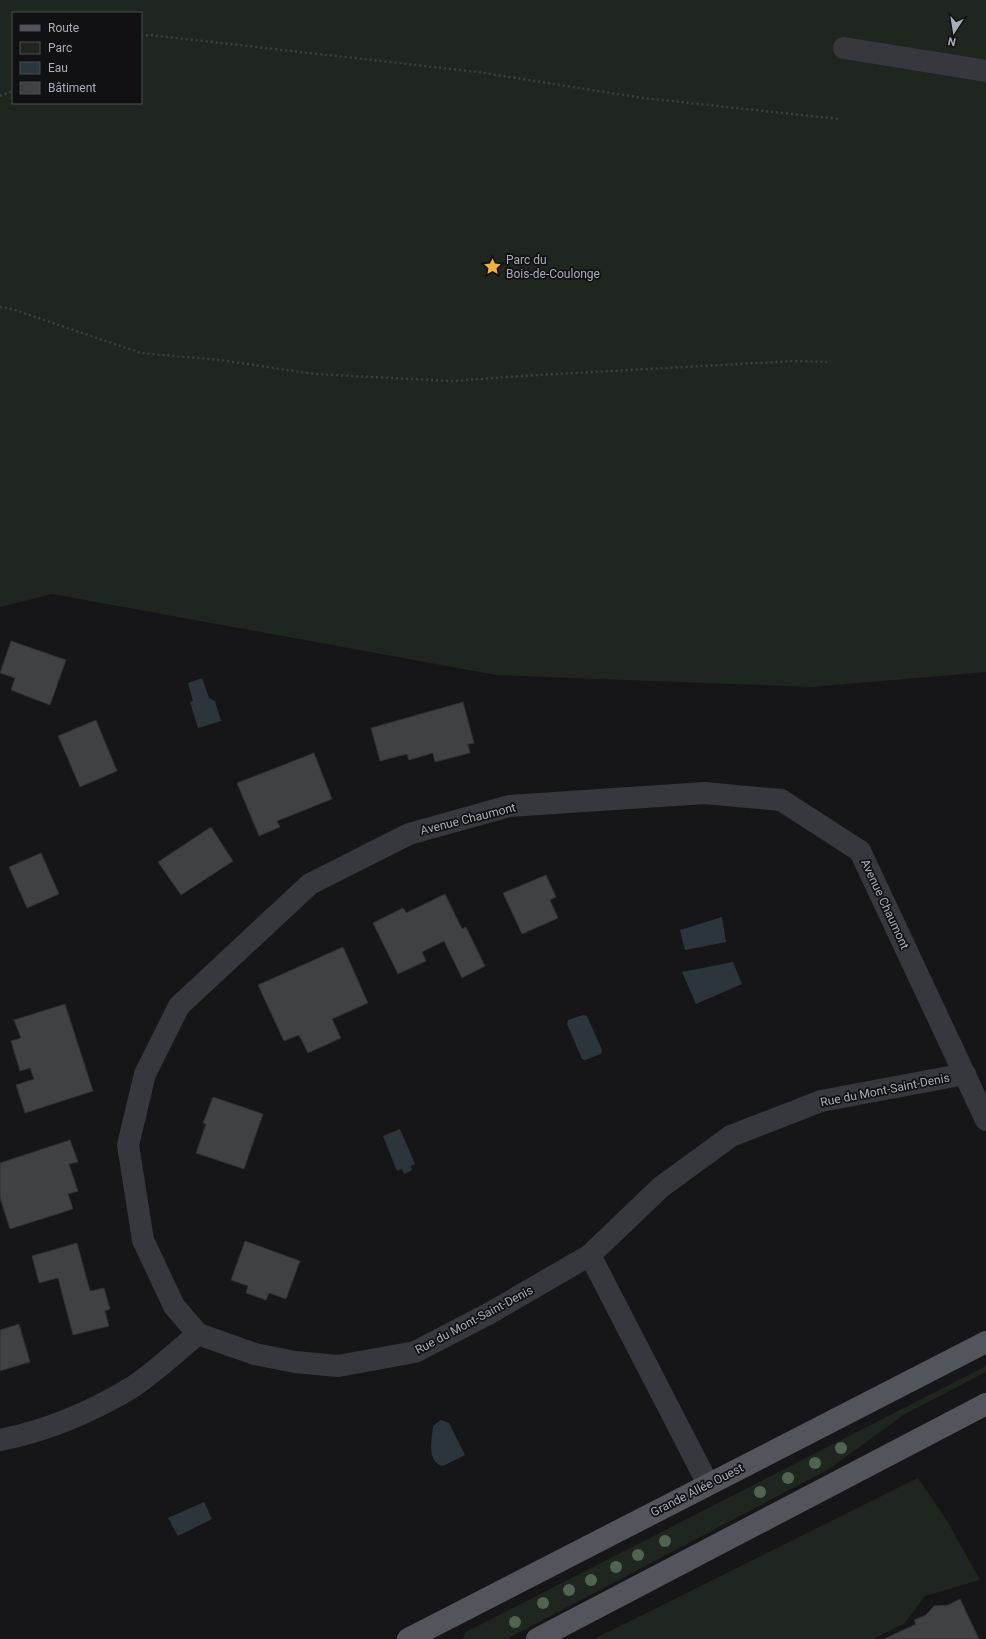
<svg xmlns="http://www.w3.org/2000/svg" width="986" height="1639" viewBox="0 0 986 1639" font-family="Roboto,sans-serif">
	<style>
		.green { fill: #1e261f; fill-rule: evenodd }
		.water { fill: #2c353c }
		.building { fill: #404145; stroke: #303034 }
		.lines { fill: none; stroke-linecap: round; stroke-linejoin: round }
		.path { stroke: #3d3f44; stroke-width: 2.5; stroke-dasharray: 2 3; stroke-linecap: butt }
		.minor { stroke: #37383d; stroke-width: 22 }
		.major { stroke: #53555c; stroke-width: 22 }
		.tree { fill: #506452 }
		.labels { text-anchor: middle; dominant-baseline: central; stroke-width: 3.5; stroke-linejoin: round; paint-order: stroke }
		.poi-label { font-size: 12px; fill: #a8adb8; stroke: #111113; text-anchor: start }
		.street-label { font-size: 12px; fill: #a8adb8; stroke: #111113 }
	</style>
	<rect width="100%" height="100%" fill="#161618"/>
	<g class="green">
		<path d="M0,0H986V672L812,687L496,675L52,594L0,607ZM13,13H141V103H13Z"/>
		<polygon points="986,1366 986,1372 905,1414 829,1469 507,1639 463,1639 466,1632"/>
		<polygon points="918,1478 946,1519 980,1580 925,1596 905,1623 873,1639 594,1639"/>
	</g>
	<g class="water">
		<polygon points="202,678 209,698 215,701 221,721 198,728 190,702 193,701 188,683"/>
		<polygon points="722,917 726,942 685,950 680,930"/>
		<polygon points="733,962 742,984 696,1004 682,972"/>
		<polygon points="583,1015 587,1016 602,1050 601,1054 585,1060 582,1059 567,1024 568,1020"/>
		<polygon points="400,1129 415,1164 411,1166 412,1170 404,1174 402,1169 397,1171 383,1136"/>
		<path d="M441,1420L449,1423L465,1455L443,1466C426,1462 432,1439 433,1426Z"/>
		<polygon points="204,1502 212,1519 178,1536 168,1518"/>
	</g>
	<g class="building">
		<polygon points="11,641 66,660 50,705 11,690 15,678 0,673"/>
		<polygon points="463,702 474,743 468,744 470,753 435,762 433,753 409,760 407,754 380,761 371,728"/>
		<polygon points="96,720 117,771 80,787 58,736"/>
		<polygon points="314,753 332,799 277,821 280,827 259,836 237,783"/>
		<polygon points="211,827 233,861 181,895 158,862"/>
		<polygon points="41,853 59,894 27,908 9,867"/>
		<polygon points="546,875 556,897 550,900 558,918 522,934 503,893"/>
		<polygon points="445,894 462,929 466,927 485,966 462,978 444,941 422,952 426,961 398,974 373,923 403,908 406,913"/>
		<polygon points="343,947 368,1003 332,1019 341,1038 308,1053 299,1035 284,1041 258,985"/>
		<polygon points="65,1004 93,1091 25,1113 16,1085 34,1079 30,1068 20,1071 11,1041 21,1038 14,1020"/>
		<polygon points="213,1097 263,1114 244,1169 196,1153 206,1124 203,1123"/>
		<polygon points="70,1140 78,1162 69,1164 78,1191 68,1194 73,1209 10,1229 0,1198 0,1163"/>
		<polygon points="245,1241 300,1261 286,1299 269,1293 266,1300 246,1293 248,1286 231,1280"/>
		<polygon points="77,1243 90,1291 104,1288 110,1309 105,1311 109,1326 73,1335 58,1278 39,1283 32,1256"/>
		<polygon points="19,1324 30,1362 0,1371 0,1330"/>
		<polygon points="960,1599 979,1639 884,1639 916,1624 914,1620 926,1615 934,1606 948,1605"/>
	</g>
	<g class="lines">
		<g class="path">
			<polyline points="141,36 150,35 478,72 643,98 839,119"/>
			<polyline points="0,96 13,91"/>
			<polyline points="0,307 12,309 141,353 220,360 314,374 452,381 520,376 793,361 827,362"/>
		</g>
		<g class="minor">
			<polyline points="844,48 986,71"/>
			<polyline points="590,1255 708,1484"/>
			<polyline points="198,1334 174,1306 143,1240 128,1145 145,1074 179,1006 310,884 409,834 509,806 705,793 781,800 860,851 986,1120"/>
			<polyline points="198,1334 255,1354 295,1362 338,1366 415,1352 490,1313 590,1255 661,1187 731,1136 821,1101 965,1074"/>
			<path d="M0,1440C46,1431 91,1412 131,1388C153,1374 177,1351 198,1334"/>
		</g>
		<g class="major">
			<polyline points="408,1639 986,1342"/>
			<polyline points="537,1639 986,1404"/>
		</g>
	</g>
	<g class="tree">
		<circle cx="841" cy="1448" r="6"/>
		<circle cx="815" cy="1463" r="6"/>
		<circle cx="788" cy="1478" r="6"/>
		<circle cx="760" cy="1492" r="6"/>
		<circle cx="665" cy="1541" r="6"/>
		<circle cx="638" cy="1555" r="6"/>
		<circle cx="616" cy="1567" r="6"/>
		<circle cx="591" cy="1580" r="6"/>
		<circle cx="569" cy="1590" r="6"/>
		<circle cx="543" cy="1603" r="6"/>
		<circle cx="515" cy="1622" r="6"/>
	</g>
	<defs>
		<symbol id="sight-bare" viewBox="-9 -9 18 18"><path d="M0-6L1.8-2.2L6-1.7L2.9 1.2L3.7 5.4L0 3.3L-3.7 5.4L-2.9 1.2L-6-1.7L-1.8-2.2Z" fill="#f2b134" stroke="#111113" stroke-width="2.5" paint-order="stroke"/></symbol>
	</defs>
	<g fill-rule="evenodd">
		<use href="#sight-bare" x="480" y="254" width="25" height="25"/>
	</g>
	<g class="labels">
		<g class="poi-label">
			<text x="506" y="260">Parc du<tspan x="506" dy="14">Bois-de-Coulonge</tspan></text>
		</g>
		<g class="street-label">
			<text transform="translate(468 819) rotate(-14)">Avenue Chaumont</text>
			<text transform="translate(885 904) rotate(65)">Avenue Chaumont</text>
			<text transform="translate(885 1090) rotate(-11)">Rue du Mont-Saint-Denis</text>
			<text transform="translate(474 1320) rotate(-28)">Rue du Mont-Saint-Denis</text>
			<text transform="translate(697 1490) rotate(-27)">Grande Allée Ouest</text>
		</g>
	</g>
	<rect x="12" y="12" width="130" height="92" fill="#111113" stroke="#4d4f55"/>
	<rect x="20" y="25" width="20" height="6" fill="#53555c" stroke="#4d4f55"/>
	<text x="48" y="32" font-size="12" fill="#a8adb8">Route</text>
	<rect x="20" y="42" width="20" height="12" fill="#1e261f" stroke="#4d4f55"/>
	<text x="48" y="52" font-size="12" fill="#a8adb8">Parc</text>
	<rect x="20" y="62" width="20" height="12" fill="#2c353c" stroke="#4d4f55"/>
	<text x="48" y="72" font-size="12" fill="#a8adb8">Eau</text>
	<rect x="20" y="82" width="20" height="12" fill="#404145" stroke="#4d4f55"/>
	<text x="48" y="92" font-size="12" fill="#a8adb8">Bâtiment</text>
	<g transform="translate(954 32) rotate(192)" stroke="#111113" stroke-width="3" paint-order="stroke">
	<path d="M0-3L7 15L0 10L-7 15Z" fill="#a8adb8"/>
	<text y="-6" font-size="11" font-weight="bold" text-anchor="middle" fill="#a8adb8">N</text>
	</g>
</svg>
